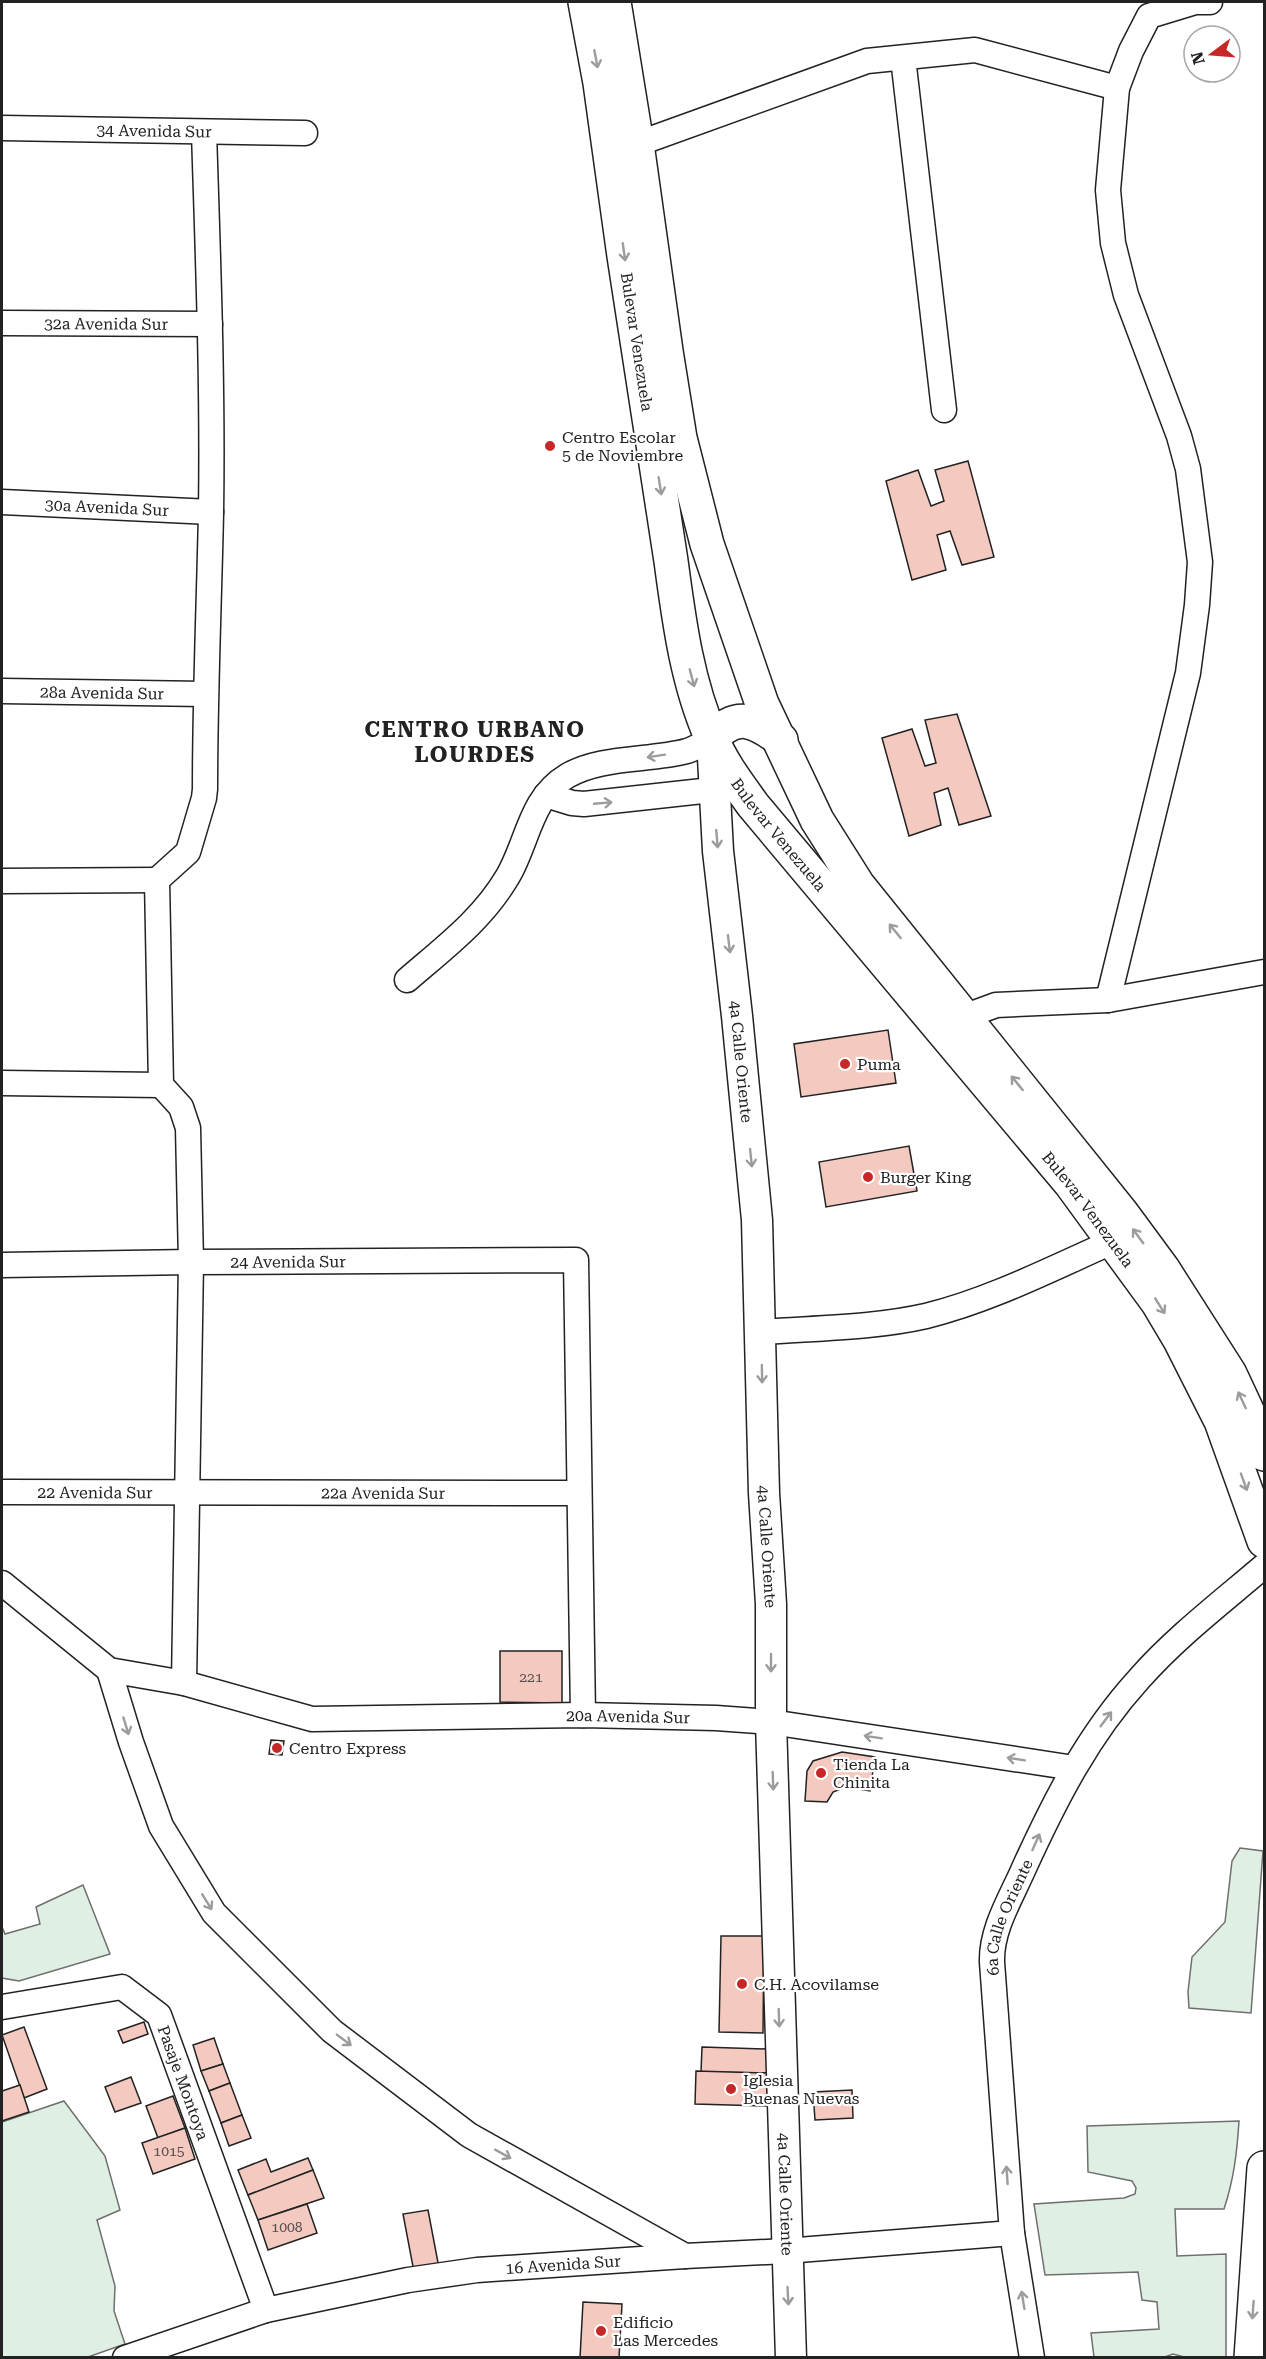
<svg xmlns="http://www.w3.org/2000/svg" width="1266" height="2359" viewBox="0 0 1266 2359" font-family="'Roboto Serif',serif">
	<style>
		.green { fill: #e0efe3; stroke: #6f6f6f; stroke-width: 1.5 }
		.building { fill: #f3c9c0; stroke: #222; stroke-width: 1.5 }
		.lines { fill: none; stroke-linecap: round; stroke-linejoin: round }
		.minor-casing { stroke: #222; stroke-width: 27 }
		.tertiary-casing { stroke: #222; stroke-width: 33 }
		.trunk-casing { stroke: #222; stroke-width: 36 }
		.minor { stroke: #fff; stroke-width: 24 }
		.tertiary { stroke: #fff; stroke-width: 30 }
		.trunk { stroke: #fff; stroke-width: 33 }
		.oneway { stroke: #9c9c9c }
		.poi-dot { fill: #c62828; stroke: #fff; stroke-width: 2 }
		.labels { text-anchor: middle; dominant-baseline: central; stroke-width: 4.5; stroke-linejoin: round; paint-order: stroke }
		.number-label { font-size: 14px; fill: #564c4a }
		.street-label { font-size: 16px; fill: #222; stroke: #fff }
		.poi-label { font-size: 16px; fill: #222; stroke: #fff; text-anchor: start }
		.district-label { font-size: 22px; font-weight: bold; letter-spacing: 1.5px; fill: #222; stroke: #fff }
	</style>
	<rect width="100%" height="100%" fill="#fff"/>
	<g class="green">
		<polygon points="1240,1848 1263,1851 1251,2013 1189,2008 1188,1992 1192,1957 1225,1922 1232,1861"/>
		<polygon points="83,1885 110,1954 19,1981 2,1978 2,1927 5,1934 40,1924 36,1907"/>
		<polygon points="64,2101 105,2156 120,2210 97,2220 115,2286 114,2311 125,2344 88,2357 2,2357 2,2122"/>
		<path d="M1239,2121C1237,2152 1234,2179 1224,2209H1175L1177,2256L1226,2254V2357H1184L1173,2354L1162,2358L1094,2357L1091,2333L1159,2329L1157,2302L1142,2300L1138,2272L1045,2275L1034,2204L1124,2198L1135,2194L1136,2188L1132,2181L1088,2172L1087,2126Z"/>
	</g>
	<g class="building">
		<polygon points="968,461 994,557 962,565 950,531 937,535 946,570 912,580 886,481 918,470 931,506 944,501 935,470"/>
		<polygon points="957,714 991,816 959,825 948,788 934,793 941,825 909,836 882,738 912,729 925,766 936,763 925,720"/>
		<polygon points="888,1030 896,1083 801,1097 794,1044"/>
		<polygon points="909,1146 917,1191 826,1207 819,1162"/>
		<polygon points="500,1651 562,1651 562,1703 500,1702"/>
		<polygon points="271,1740 284,1741 282,1755 269,1754"/>
		<polygon points="842,1752 875,1757 870,1791 846,1787 833,1792 827,1802 805,1801 807,1771 813,1761"/>
		<polygon points="721,1936 764,1936 763,2033 719,2032"/>
		<polygon points="144,2022 148,2034 123,2043 118,2031"/>
		<polygon points="24,2027 47,2089 24,2098 2,2035"/>
		<polygon points="214,2038 223,2064 201,2071 193,2045"/>
		<polygon points="702,2047 768,2049 768,2073 701,2072"/>
		<polygon points="223,2064 230,2083 209,2091 201,2071"/>
		<polygon points="696,2071 768,2073 767,2106 695,2104"/>
		<polygon points="131,2077 141,2103 115,2112 105,2087"/>
		<polygon points="230,2083 242,2115 221,2123 209,2091"/>
		<polygon points="20,2085 29,2112 2,2121 2,2091"/>
		<polygon points="852,2090 853,2118 815,2120 813,2092"/>
		<polygon points="173,2096 185,2128 158,2138 146,2106"/>
		<polygon points="242,2115 251,2138 229,2146 221,2123"/>
		<polygon points="185,2128 195,2159 153,2174 142,2143"/>
		<polygon points="308,2158 313,2170 248,2195 238,2170 266,2159 271,2172"/>
		<polygon points="313,2170 324,2198 258,2220 248,2195"/>
		<polygon points="307,2204 317,2233 268,2250 258,2220"/>
		<polygon points="428,2210 439,2268 414,2272 403,2214"/>
		<polygon points="583,2302 622,2304 619,2358 580,2358"/>
	</g>
	<g class="lines">
		<defs>
			<g id="minor">
				<polyline points="903,58 944,410"/>
				<path id="s1" d="M2,128L305,133"/>
				<polyline points="637,144 867,61 975,50 1117,88"/>
				<path id="s2" d="M2,323L210,324"/>
				<path id="s3" d="M2,502L211,512"/>
				<path id="s4" d="M2,691L205,694"/>
				<polyline points="546,795 572,803 584,804 730,788"/>
				<polyline points="2,881 157,880"/>
				<path d="M407,980C445,947 482,920 508,876C528,842 530,798 567,776C600,756 650,761 687,751C696,748 704,743 712,739"/>
				<polyline points="1108,1000 1188,673 1197,605 1200,562 1188,469 1179,436 1126,295 1113,243 1108,190 1117,88 1131,51 1149,16 1195,2 1210,2"/>
				<polyline points="968,1020 977,1012 996,1005 1108,1000 1264,972"/>
				<polyline points="2,1083 161,1085"/>
				<path id="s5" d="M2,1265L191,1262L576,1260L583,1715"/>
				<path d="M762,1332C816,1328 873,1328 926,1316C991,1300 1053,1268 1114,1241"/>
				<path id="s6" d="M2,1492L579,1493"/>
				<path id="s7" d="M2,1583L109,1670L184,1683L312,1719L583,1715L716,1718L771,1722L1074,1768"/>
				<polyline points="109,1670 131,1742 161,1826 214,1913 332,2031 469,2135 685,2256"/>
				<path d="M184,1683L191,1262L188,1128L181,1107L161,1085L157,880L188,852L204,798L205,789C205,697 209,605 211,513C213,386 208,259 204,132"/>
				<path id="s8" d="M2,2007L122,1987L159,2015L266,2310"/>
				<path id="s9" d="M125,2358L266,2310L408,2280L477,2270L685,2256L786,2251L1012,2233"/>
				<path id="s10" d="M1032,2358L1012,2233L992,1962C991,1929 1011,1898 1024,1868C1055,1800 1088,1735 1139,1679C1176,1637 1222,1602 1264,1566"/>
			</g>
			<g id="tertiary">
				<path id="s11" d="M712,739L718,851L737,1016L757,1220L764,1493L771,1604V1722L791,2358"/>
			</g>
			<g id="trunk">
				<path id="s12" d="M585,2L600,83L624,256L671,561C679,621 687,683 712,739C722,763 738,784 753,805L1071,1184L1158,1303L1180,1340L1221,1421L1264,1541"/>
				<polyline points="614,2 637,144 666,351 680,438 707,544 762,704 817,820 858,885 1121,1212 1163,1269 1230,1374 1258,1434 1264,1454"/>
				<path d="M712,739C736,711 755,720 781,740"/>
				<polyline points="1251,2358 1264,2168"/>
			</g>
		</defs>
		<use href="#minor" class="minor-casing"/>
		<use href="#tertiary" class="tertiary-casing"/>
		<use href="#trunk" class="trunk-casing"/>
		<use href="#minor" class="minor"/>
		<use href="#tertiary" class="tertiary"/>
		<use href="#trunk" class="trunk"/>
	</g>
	<defs><path id="oneway-shaft" d="M-6 0H5M1.5-3L5.5 0L1.5 3" fill="none" stroke-width="1.6" stroke-linecap="round" stroke-linejoin="round" transform="scale(1.5)"/></defs>
	<g class="oneway">
		<use href="#oneway-shaft" transform="translate(596 59) rotate(79)"/>
		<use href="#oneway-shaft" transform="translate(624 252) rotate(82)"/>
		<use href="#oneway-shaft" transform="translate(660 486) rotate(81)"/>
		<use href="#oneway-shaft" transform="translate(692 678) rotate(75)"/>
		<use href="#oneway-shaft" transform="translate(656 756) rotate(171)"/>
		<use href="#oneway-shaft" transform="translate(603 803) rotate(-5)"/>
		<use href="#oneway-shaft" transform="translate(717 839) rotate(85)"/>
		<use href="#oneway-shaft" transform="translate(895 931) rotate(-129)"/>
		<use href="#oneway-shaft" transform="translate(729 944) rotate(83)"/>
		<use href="#oneway-shaft" transform="translate(1017 1083) rotate(-129)"/>
		<use href="#oneway-shaft" transform="translate(751 1158) rotate(84)"/>
		<use href="#oneway-shaft" transform="translate(1138 1236) rotate(-126)"/>
		<use href="#oneway-shaft" transform="translate(1160 1306) rotate(58)"/>
		<use href="#oneway-shaft" transform="translate(762 1374) rotate(89)"/>
		<use href="#oneway-shaft" transform="translate(1242 1400) rotate(-115)"/>
		<use href="#oneway-shaft" transform="translate(1244 1482) rotate(70)"/>
		<use href="#oneway-shaft" transform="translate(771 1663) rotate(90)"/>
		<use href="#oneway-shaft" transform="translate(1106 1719) rotate(-53)"/>
		<use href="#oneway-shaft" transform="translate(126 1726) rotate(73)"/>
		<use href="#oneway-shaft" transform="translate(873 1737) rotate(-171)"/>
		<use href="#oneway-shaft" transform="translate(1016 1759) rotate(-171)"/>
		<use href="#oneway-shaft" transform="translate(773 1781) rotate(88)"/>
		<use href="#oneway-shaft" transform="translate(1036 1842) rotate(-66)"/>
		<use href="#oneway-shaft" transform="translate(207 1902) rotate(58)"/>
		<use href="#oneway-shaft" transform="translate(779 2018) rotate(88)"/>
		<use href="#oneway-shaft" transform="translate(344 2040) rotate(37)"/>
		<use href="#oneway-shaft" transform="translate(503 2154) rotate(29)"/>
		<use href="#oneway-shaft" transform="translate(1007 2175) rotate(-94)"/>
		<use href="#oneway-shaft" transform="translate(788 2296) rotate(87)"/>
		<use href="#oneway-shaft" transform="translate(1023 2300) rotate(-99)"/>
		<use href="#oneway-shaft" transform="translate(1253 2310) rotate(94)"/>
	</g>
	<g class="poi-dot">
		<circle cx="550" cy="446" r="6"/>
		<circle cx="845" cy="1064" r="6"/>
		<circle cx="868" cy="1177" r="6"/>
		<circle cx="277" cy="1748" r="6"/>
		<circle cx="821" cy="1773" r="6"/>
		<circle cx="742" cy="1984" r="6"/>
		<circle cx="731" cy="2089" r="6"/>
		<circle cx="601" cy="2331" r="6"/>
	</g>
	<g class="labels">
		<g class="number-label">
			<text x="531" y="1677">221</text>
			<text x="169" y="2151">1015</text>
			<text x="287" y="2227">1008</text>
		</g>
		<g class="street-label">
			<text stroke="none"><textPath href="#s1" startOffset="152">34 Avenida Sur</textPath></text>
			<text stroke="none"><textPath href="#s2" startOffset="104">32a Avenida Sur</textPath></text>
			<text stroke="none"><textPath href="#s12" startOffset="344">Bulevar Venezuela</textPath></text>
			<text stroke="none"><textPath href="#s3" startOffset="105">30a Avenida Sur</textPath></text>
			<text stroke="none"><textPath href="#s4" startOffset="100">28a Avenida Sur</textPath></text>
			<text stroke="none"><textPath href="#s12" startOffset="866">Bulevar Venezuela</textPath></text>
			<text stroke="none"><textPath href="#s11" startOffset="324">4a Calle Oriente</textPath></text>
			<text stroke="none"><textPath href="#s12" startOffset="1352">Bulevar Venezuela</textPath></text>
			<text stroke="none"><textPath href="#s5" startOffset="286">24 Avenida Sur</textPath></text>
			<text stroke="none"><textPath href="#s6" startOffset="93">22 Avenida Sur</textPath></text>
			<text stroke="none"><textPath href="#s6" startOffset="381">22a Avenida Sur</textPath></text>
			<text stroke="none"><textPath href="#s11" startOffset="810">4a Calle Oriente</textPath></text>
			<text stroke="none"><textPath href="#s7" startOffset="663">20a Avenida Sur</textPath></text>
			<text stroke="none"><textPath href="#s10" startOffset="446">6a Calle Oriente</textPath></text>
			<text stroke="none"><textPath href="#s8" startOffset="240">Pasaje Montoya</textPath></text>
			<text stroke="none"><textPath href="#s11" startOffset="1458">4a Calle Oriente</textPath></text>
			<text stroke="none"><textPath href="#s9" startOffset="450">16 Avenida Sur</textPath></text>
		</g>
		<g class="poi-label">
			<text x="562" y="437">Centro Escolar<tspan x="562" dy="18">5 de Noviembre</tspan></text>
			<text x="857" y="1064">Puma</text>
			<text x="880" y="1177">Burger King</text>
			<text x="289" y="1748">Centro Express</text>
			<text x="833" y="1764">Tienda La<tspan x="833" dy="18">Chinita</tspan></text>
			<text x="754" y="1984">C.H. Acovilamse</text>
			<text x="743" y="2080">Iglesia<tspan x="743" dy="18">Buenas Nuevas</tspan></text>
			<text x="613" y="2322">Edificio<tspan x="613" dy="18">Las Mercedes</tspan></text>
		</g>
		<g class="district-label">
			<text x="475" y="729">CENTRO URBANO<tspan x="475" dy="25">LOURDES</tspan></text>
		</g>
	</g>
	<rect width="1266" height="2359" fill="none" stroke="#222222" stroke-width="6"/>
	<g transform="translate(1212 54) rotate(254)"><circle r="28" fill="#ffffff" stroke="#a7a7a7" stroke-width="1.5"/>
	<path d="M0-4.5L10 22L0 15L-10 22Z" fill="#c62828"/>
	<text y="-9" font-size="16" font-weight="bold" text-anchor="middle" fill="#222222">N</text>
	</g>
</svg>
